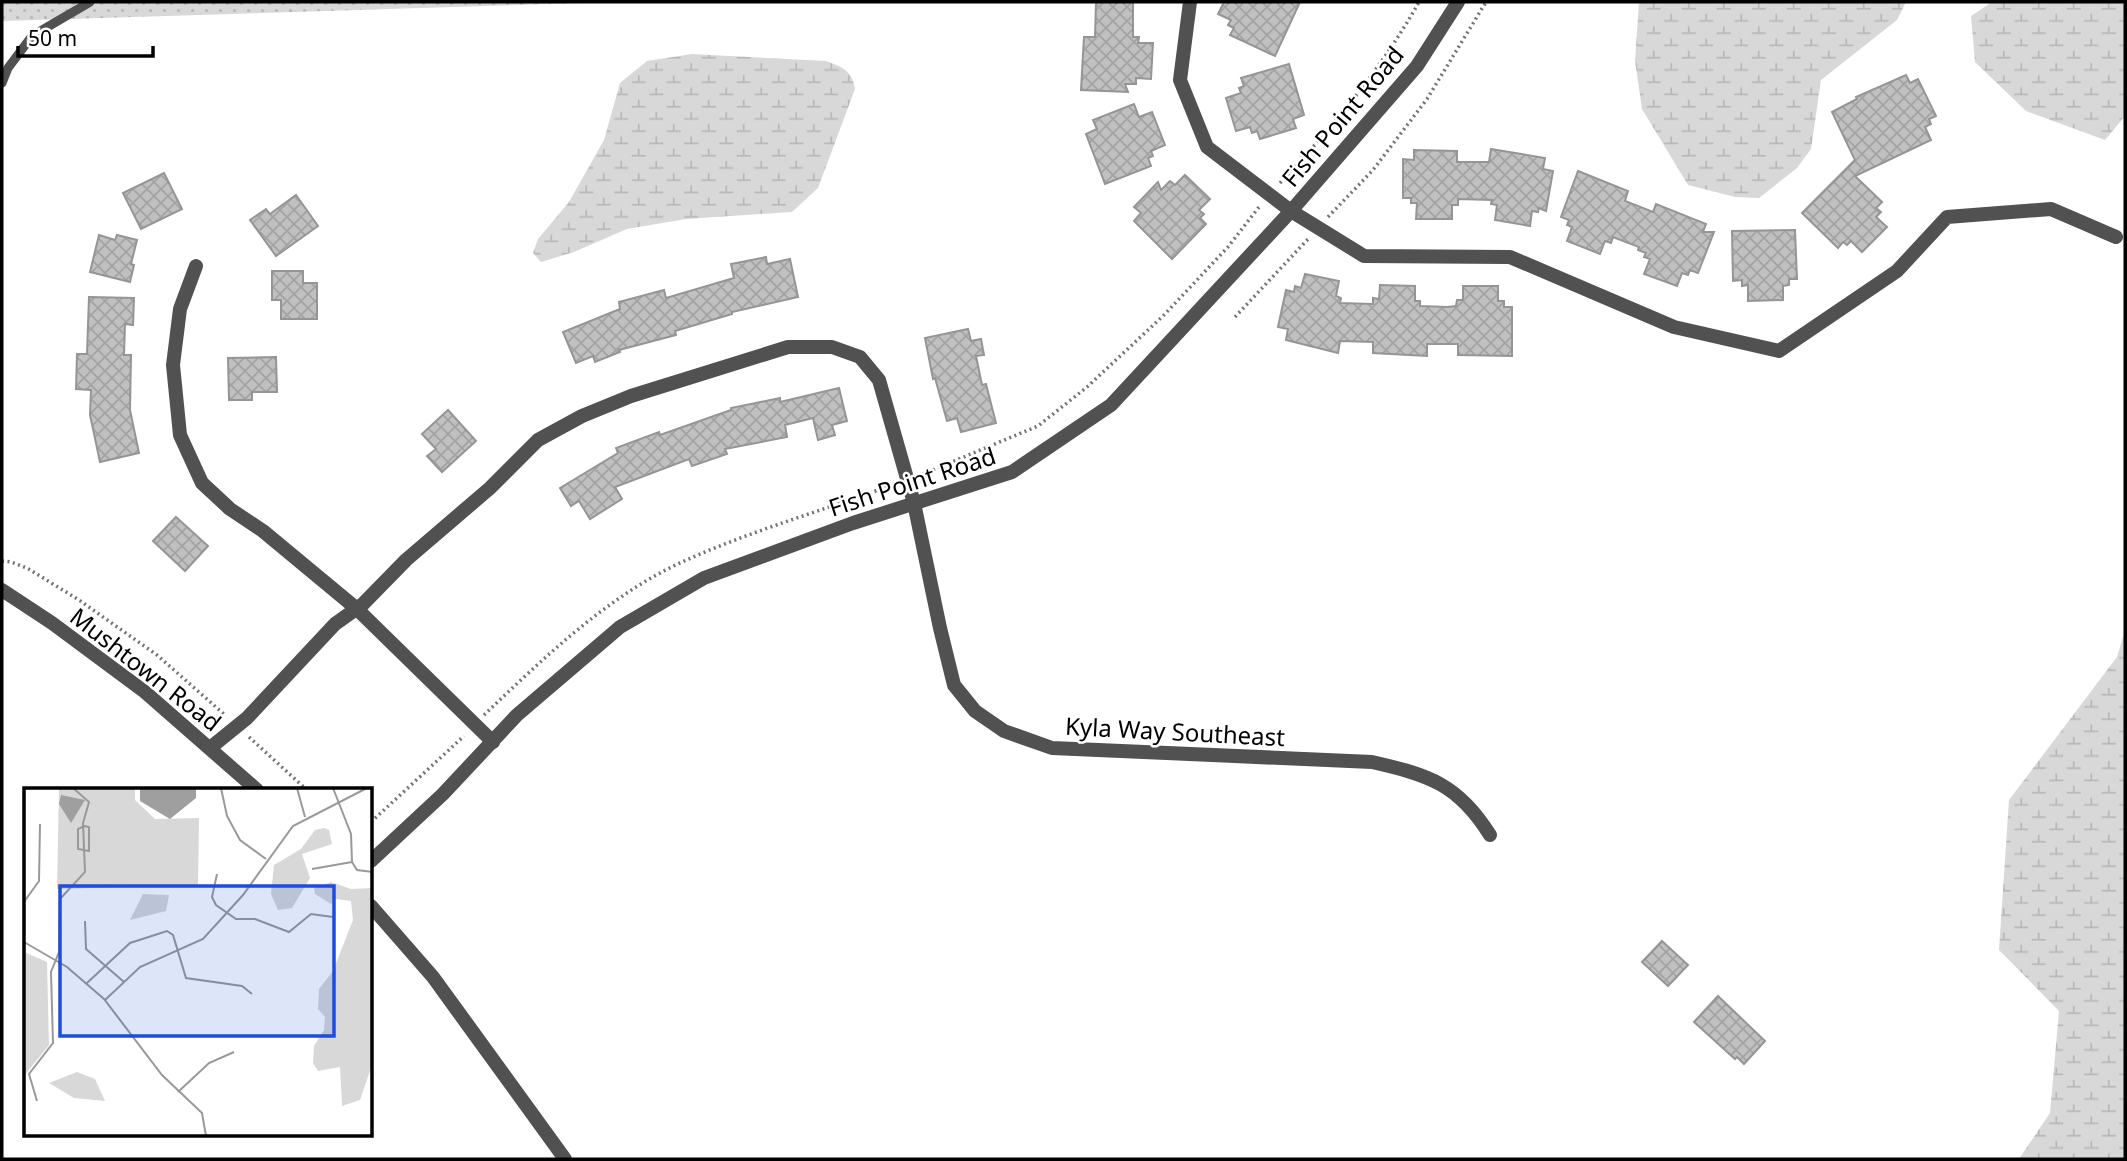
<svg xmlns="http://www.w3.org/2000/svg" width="2127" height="1161" viewBox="0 0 2127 1161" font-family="'Noto Sans',sans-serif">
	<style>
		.green { fill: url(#green-dots) }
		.wetland { fill: url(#wetland-marsh) }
		.building { fill: url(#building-cross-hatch); stroke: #959595; stroke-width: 2 }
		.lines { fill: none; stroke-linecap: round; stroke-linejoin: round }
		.path { stroke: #737373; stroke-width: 3.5; stroke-dasharray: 2 3.5; stroke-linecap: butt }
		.service { stroke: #515151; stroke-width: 9 }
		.minor { stroke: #515151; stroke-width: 14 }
		.labels { text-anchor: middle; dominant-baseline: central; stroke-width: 5; stroke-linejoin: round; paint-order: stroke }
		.street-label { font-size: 24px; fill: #000; stroke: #fff }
		.inset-road { fill: none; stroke: #999; stroke-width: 2 }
		.view { fill: #1d4ed8; fill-opacity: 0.15; stroke: #1d4ed8; stroke-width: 3.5 }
		.inset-edge { fill: none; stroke: #000; stroke-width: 3.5 }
	</style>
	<defs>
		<pattern id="green-dots" width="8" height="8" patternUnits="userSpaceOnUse" patternTransform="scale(1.75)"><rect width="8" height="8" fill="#d8d8d8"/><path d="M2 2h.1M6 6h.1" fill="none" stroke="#b8b8b8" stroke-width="1.8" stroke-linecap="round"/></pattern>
		<pattern id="wetland-marsh" width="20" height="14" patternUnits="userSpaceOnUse" patternTransform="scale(1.75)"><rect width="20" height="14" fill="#d8d8d8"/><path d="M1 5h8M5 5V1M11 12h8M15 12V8" fill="none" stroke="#b8b8b8"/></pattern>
		<pattern id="building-cross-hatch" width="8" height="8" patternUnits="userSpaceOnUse" patternTransform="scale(1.75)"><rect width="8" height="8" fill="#c0c0c0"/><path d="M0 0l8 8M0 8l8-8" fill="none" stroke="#a3a3a3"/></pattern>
	</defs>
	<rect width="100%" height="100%" fill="#fff"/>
	<polygon class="green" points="2,2 615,2 2,21"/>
	<g class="wetland">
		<polygon points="1639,2 1906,2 1897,20 1821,80 1811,149 1797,168 1759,198 1735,197 1688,185 1642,109 1635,61"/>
		<polygon points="1992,2 2125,2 2125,116 2105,140 2026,111 1975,62 1971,16"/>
		<path d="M692,54L826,61C842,67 852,70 855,89L818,188L792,212L686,219L627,229L574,252L541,262L533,253L538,239L569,202L604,140L620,83L647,61Z"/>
		<polygon points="2125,630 2125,1159 2019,1159 2050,1113 2059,1011 1999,950 2009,800 2117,657"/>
	</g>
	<g class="building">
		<polygon points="1096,2 1133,2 1133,37 1139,37 1138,43 1153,43 1151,79 1136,78 1136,84 1125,84 1128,92 1081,90 1084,37 1095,37"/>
		<polygon points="1224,2 1300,2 1275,56 1230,35 1234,28 1228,25 1231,20 1218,14"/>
		<polygon points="1289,64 1304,115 1293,119 1296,128 1260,139 1257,131 1252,133 1250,127 1236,131 1226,98 1241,93 1239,88 1244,86 1241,78"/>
		<polygon points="1906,75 1910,83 1918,79 1936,116 1929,119 1931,124 1925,127 1931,140 1855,176 1882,202 1876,208 1881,212 1876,217 1887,227 1862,252 1851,241 1847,245 1843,242 1838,248 1802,213 1855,160 1832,112 1857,99 1856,97"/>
		<polygon points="1134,104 1139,117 1152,112 1165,145 1151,151 1153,156 1148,158 1151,166 1105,184 1086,134 1097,129 1093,120"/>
		<polygon points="1491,149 1545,158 1543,169 1553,171 1546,211 1539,208 1538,212 1532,211 1530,226 1495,220 1497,205 1491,204 1492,200 1458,199 1458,205 1452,205 1452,219 1416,219 1417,203 1411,203 1411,198 1403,198 1403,159 1414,160 1414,150 1457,151 1457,162 1489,162"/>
		<polygon points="1578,171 1628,191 1625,201 1653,212 1656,204 1706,224 1703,232 1714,232 1698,273 1690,270 1688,275 1682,273 1677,286 1644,274 1650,259 1644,257 1646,253 1638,250 1639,247 1613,237 1611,243 1605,241 1600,254 1567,241 1572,227 1567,225 1569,220 1561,217"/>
		<polygon points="164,173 182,209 141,229 123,193"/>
		<polygon points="1185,175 1210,199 1199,210 1204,214 1200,218 1206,224 1172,259 1134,221 1141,213 1134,207 1158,182 1161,190 1170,181 1175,185"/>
		<polygon points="296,195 318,226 276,256 250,220 266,209 270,214"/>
		<polygon points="1795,230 1797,279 1789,279 1789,285 1783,286 1783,300 1748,301 1748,285 1742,286 1742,280 1733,281 1732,231"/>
		<polygon points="99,235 115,240 117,235 137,240 131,264 134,265 130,282 90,272"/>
		<polygon points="766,257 767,264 790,259 798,297 732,312 732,314 675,331 676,335 619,350 620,352 595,362 593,356 576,363 563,332 620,309 619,302 664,290 666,298 734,278 731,264"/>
		<polygon points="272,271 303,271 303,283 317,283 317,319 281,319 281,300 272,300"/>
		<polygon points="1305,274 1339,281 1336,296 1341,298 1340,303 1373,304 1373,298 1379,299 1380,285 1415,286 1415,301 1420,301 1420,306 1448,307 1456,306 1457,300 1463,300 1463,286 1498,286 1498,301 1504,301 1504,307 1512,307 1512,356 1458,355 1458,344 1427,344 1427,356 1373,353 1373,342 1340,341 1338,353 1286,340 1288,329 1278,327 1286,290 1294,292 1295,286 1301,288"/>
		<polygon points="89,297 134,298 133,325 125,324 124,355 131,355 130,410 139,453 100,462 90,415 91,390 76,389 77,354 87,354"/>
		<polygon points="968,329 971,341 981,339 984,355 976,356 982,385 986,384 996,423 961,432 957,418 947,421 935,378 933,379 925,338"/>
		<polygon points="276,357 277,392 252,392 252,400 229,400 228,358"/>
		<polygon points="839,388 847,421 832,425 835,435 818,440 813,418 785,425 787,437 725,449 727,454 692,466 689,459 615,487 622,499 590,519 579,501 571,506 560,488 618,453 616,448 659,432 660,435 731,410 731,408 780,398 780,402"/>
		<polygon points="448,410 476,441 442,472 427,456 436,449 422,434"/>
		<polygon points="176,517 208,546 185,571 153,541"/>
		<polygon points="1662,941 1688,965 1668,986 1642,962"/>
		<polygon points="1718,996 1765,1041 1744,1064 1737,1057 1735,1059 1694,1022"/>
	</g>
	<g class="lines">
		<g class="path">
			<path d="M1280,183C1332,128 1382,68 1419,2"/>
			<polyline points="1328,217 1373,170 1427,99 1486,2"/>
			<polyline points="1235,317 1309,238"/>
			<polyline points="923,474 1038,426 1087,387 1163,316 1228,247 1259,207"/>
			<polyline points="2,561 11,562 27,568 79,600 157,655 225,715"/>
			<path d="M484,715C544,658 606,597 682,562C750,531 822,511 892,485"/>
			<polyline points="249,737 307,790"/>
			<polyline points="371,822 464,736"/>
		</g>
		<polyline class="service" points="2,83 8,68 32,36 90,2"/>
		<g class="minor">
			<polyline points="1190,2 1180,80 1207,147 1291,211 1364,256 1510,257 1674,327 1779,351 1897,271 1947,217 2051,209 2116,237"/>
			<polyline points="196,266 180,309 173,365 180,435 202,483 230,509 263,531 357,609 493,742"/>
			<polyline points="2,590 52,623 145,692 257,790"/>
			<path d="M210,748L247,718L335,624L363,604L406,560L490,488L538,440L582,416L631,396L788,347H832L860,357L879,380L914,503L940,628L954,685L975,711L1004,731L1052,748L1372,762C1429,775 1458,784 1490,835"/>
			<polyline points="371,861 443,794 517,715 620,627 704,578 853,523 1012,472 1111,405 1291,211 1417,66 1458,2"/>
			<polyline points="371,906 433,977 565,1159"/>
		</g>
	</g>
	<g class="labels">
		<g class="street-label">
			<text transform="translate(1342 116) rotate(-50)">Fish Point Road</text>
			<text transform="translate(912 481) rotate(-18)">Fish Point Road</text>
			<text transform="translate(146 669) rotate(38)">Mushtown Road</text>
			<text transform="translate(1175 731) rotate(3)">Kyla Way Southeast</text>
		</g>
	</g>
	<g transform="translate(24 788)">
		<rect width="348" height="348" fill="#fff"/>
		<path d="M35,0H111V12L131,31L175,30L174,97L33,101ZM0,164L23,174L25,257L0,288Z" fill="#d8d8d8"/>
		<path d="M300,40L305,42L308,56L278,66L286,90L268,120L254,122L247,106L250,77L277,61L291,42ZM307,94L327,101L349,100L348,277L336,312L318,318L316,279L294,283L289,275L290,258L300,242L301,229L294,221L295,201L309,183L329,132L327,113L312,111L307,116L291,106L290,100ZM119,106L145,107L142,123L106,132ZM53,284L71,291L81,313L50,310L25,295Z" fill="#d8d8d8"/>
		<path d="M75,15H87L88,46H75ZM131,71V89L115,83L112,74Z" fill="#d8d8d8"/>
		<path d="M116,0H172V10L146,31L116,13ZM37,7L61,12L47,35L35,16Z" fill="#9f9f9f"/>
		<path class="inset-road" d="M197,0L203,28L216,52L242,71M273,0L281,29M309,0L327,46L328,74L333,82L349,84M60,38L65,39V63L54,61V41ZM288,81L328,74M193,86L188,109L192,117L212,131H231L265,144L287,126L309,129M0,114L15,93L16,36M61,133L62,161L100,194M0,154L43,179L80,211L138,287L178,325L182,348M63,195L106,155L143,143L149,147L162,190L218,198L228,206M81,212L116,179L179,151L219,107L269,38L343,0M154,304L185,275L210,264M13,313L5,286L29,255L27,184L35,164L36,111L61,84L59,35L65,14L49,0"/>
		<path class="view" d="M36,98H310V248H36Z"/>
		<rect width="348" height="348" class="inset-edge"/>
	</g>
	<rect width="2127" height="1161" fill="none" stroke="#000000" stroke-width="7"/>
	<path d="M18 46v10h135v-10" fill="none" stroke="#000000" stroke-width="3.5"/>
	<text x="28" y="46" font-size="21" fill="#000000" stroke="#ffffff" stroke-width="5" paint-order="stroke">50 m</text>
</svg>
